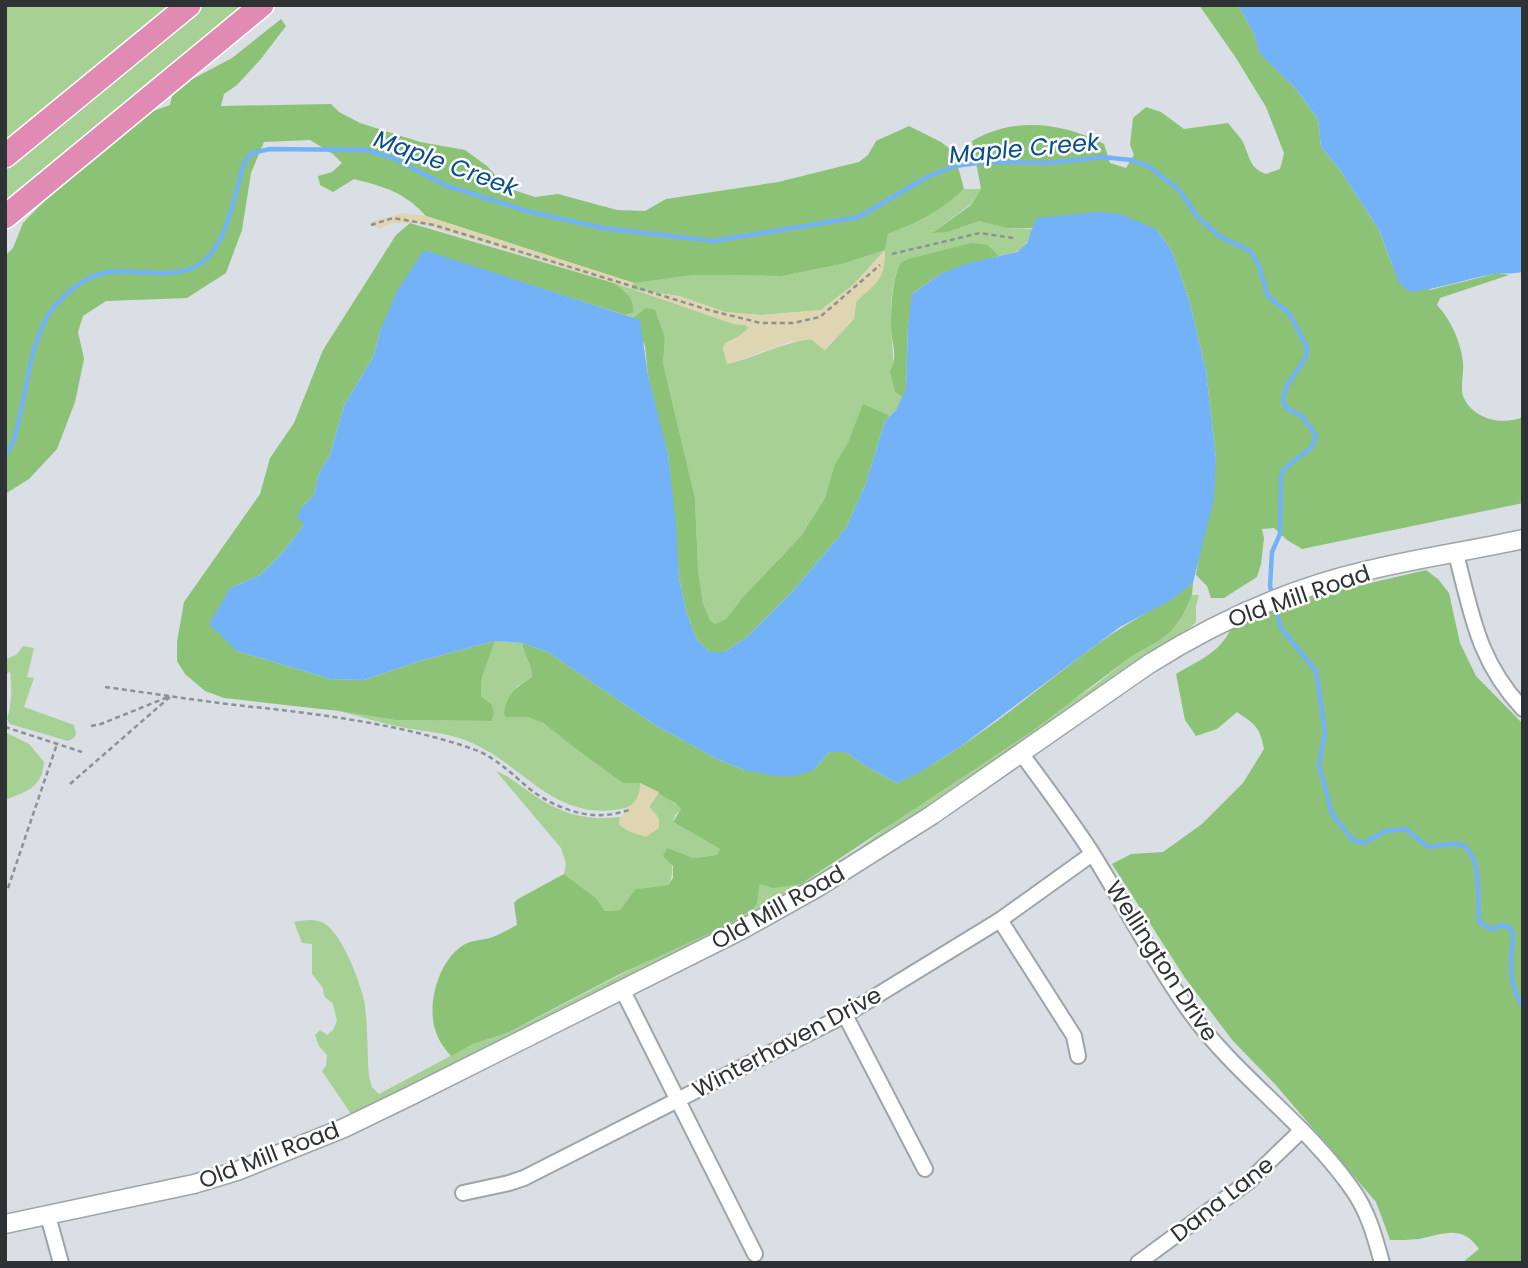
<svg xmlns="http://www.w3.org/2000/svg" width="1528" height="1268" viewBox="0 0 1528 1268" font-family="Poppins,sans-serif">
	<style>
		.green { fill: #a6d094; fill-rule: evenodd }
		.forest { fill: #8cc275 }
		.sand { fill: #dfd5b0 }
		.water { fill: #74b2f8 }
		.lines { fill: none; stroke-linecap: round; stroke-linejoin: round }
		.stream { stroke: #74b2f8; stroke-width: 4.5 }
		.minor-casing { stroke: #9ea5aa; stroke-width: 18 }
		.tertiary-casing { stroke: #9ea5aa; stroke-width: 21 }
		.trunk-casing { stroke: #fff; stroke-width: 26 }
		.path { stroke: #8c9195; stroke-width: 2.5; stroke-dasharray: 5 3.5; stroke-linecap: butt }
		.minor { stroke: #fff; stroke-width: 14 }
		.tertiary { stroke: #fff; stroke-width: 18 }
		.trunk { stroke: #e08ab4; stroke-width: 23 }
		.labels { text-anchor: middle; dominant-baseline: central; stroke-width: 5; stroke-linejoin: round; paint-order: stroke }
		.street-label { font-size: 23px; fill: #2f3234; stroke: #fff }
		.water-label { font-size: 24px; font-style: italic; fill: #094d8b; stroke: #fff }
	</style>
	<rect width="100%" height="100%" fill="#d9dfe5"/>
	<g class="green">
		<polygon points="5,5 172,5 5,143"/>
		<polygon points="202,5 248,5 5,206 5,168"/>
		<path d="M964,189H981L971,204L933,232H948L979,221L1006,228L1033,229C1025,249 1020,252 999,256L988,245L933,254L900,263C883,303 895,350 895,392L903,397L896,410L890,416L863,405L848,442L834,466L825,498L801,536L743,597L726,619L715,624L710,620L703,605L698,569L695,498L663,363L665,338L645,308L633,318L625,315L633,313L614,283L630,288L634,283L694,275L782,276L842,264L885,250L888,234C921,221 937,213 964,189ZM884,251L856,302L854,319L825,350L811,339C782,343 756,357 727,364L723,348L725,343L738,337L749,328L746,325L734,324L636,290L679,296L725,312L761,315L821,310L854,284Z"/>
		<path d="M1192,595H1199L1196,606V622L1181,636L885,836L762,910L357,1114H351L322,1071L326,1066L327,1055L319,1046L315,1035L320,1030L327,1035L333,1030L337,1021L333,1004L324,996L323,988L312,974V944L302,943L294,922C304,920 316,918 325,924C342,934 360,982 364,1000C368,1021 367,1053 369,1076L372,1087L379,1094L473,1044L507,1033L537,1018L757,904L760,884H801L861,847L899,818L1094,686L1132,656L1157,642L1183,615Z"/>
		<path d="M495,641L522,643C524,656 532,663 532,677L516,687L527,717L545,723L572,746L623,782L640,783C641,797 636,806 621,809C549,822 520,757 459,738C440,732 420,731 401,727C380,723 359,716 339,711L395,720L490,721L491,704L481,696L482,677Z"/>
		<path d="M23,646L34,648L27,677L34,678L24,707L74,725L76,734L74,738L68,741L10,724L7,719C12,704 12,688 10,672L5,674V658L6,659L16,655Z"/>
		<path d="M5,732L29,744L44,762C42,788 27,791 5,800Z"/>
		<path d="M496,771C509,776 516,783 528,791C559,813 582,821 620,817L619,825L649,807L659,792L682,809L675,815L673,822L720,849L717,855L694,858L667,848C671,861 676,872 668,885L637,889L620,910L605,911L596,898L564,874L566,864L561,848Z"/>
	</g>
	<g class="forest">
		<path d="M1199,5H1238L1254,34L1260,53L1295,88L1318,119L1321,147L1340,170L1379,230L1392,265L1430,290L1498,273L1509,275L1440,298L1437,305C1451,320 1461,342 1463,363C1464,374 1460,386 1463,396C1472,419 1502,426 1523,417V503L1302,549L1287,540L1274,528L1262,529L1264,538L1261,564L1257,577L1224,598H1211L1207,586L1196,575L1216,458L1206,371L1190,303L1172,251L1156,229L1006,228L979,221L948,232L932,233L971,205L981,189L972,141C1014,116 1063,123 1104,144L1110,163L1126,168L1134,155L1130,145L1133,118L1146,107L1161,112L1184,129L1228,123C1233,129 1239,136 1243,142C1250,157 1249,168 1266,174L1280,169L1284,153L1266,107L1236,58Z"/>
		<path d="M281,19L286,26L260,60L237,85L224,94L221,106L331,104L339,112L360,123L420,142L465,150L487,166L507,188L535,197L558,194L617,210L645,211L666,199L778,182L859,162L868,155L876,141L909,126L941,142L954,152L964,189C939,212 919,222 888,234L885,250L842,264L782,276L694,275L634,283L426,216C404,192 385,187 354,179L333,192L320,185L318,176L332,172L342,163L333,154L310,140L264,142L251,173L242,230L226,273L187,298L106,301L83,316L78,332L84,359L75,402L57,449L29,479L5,494V256L13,248L23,223L58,187L150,112L170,105L172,96L183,84L232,58Z"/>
		<path d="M410,223L614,283C624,291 635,298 633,313L625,315L424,251L380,331L374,355L344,406L330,455L319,473L314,495L303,506L304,525L283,552L260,575L230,588L237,651L330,679L364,680L420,661L495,641L482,677L481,696L491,704L494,713L491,721L395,720L339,711L224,698L205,691L185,674L177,661V642L184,602L260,494L270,458L294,423L323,350L396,235Z"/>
		<path d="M971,243L988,245L999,256L940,274L913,293L908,326L906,389L903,397L895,392L890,371C899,357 891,342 891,326C891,306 892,282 900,263L909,259Z"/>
		<polygon points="645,308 655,310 665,338 663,363 695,498 698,569 703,604 710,620 715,624 726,619 743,597 801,536 825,498 834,466 848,442 863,404 890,416 885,421 866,483 846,528 793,591 747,637 724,652 710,652 697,640 687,614 679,578 668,454 657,415 648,375 645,346 633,318"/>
		<path d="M1426,570L1438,579L1449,593L1460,643L1476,676L1523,724V1263H1462L1479,1249C1462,1224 1443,1234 1419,1239C1409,1240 1400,1240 1390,1240L1376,1202L1274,1083L1233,1041L1185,978L1112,864L1131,854L1163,852L1202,824L1243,783L1264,749C1260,727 1255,724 1237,712L1217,729L1196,736L1185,720L1176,674C1201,659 1222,652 1233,624L1319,595Z"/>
		<path d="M1193,583L1192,595L1183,615L1171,631L1157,642L1132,656L1032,731L801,884L773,888L760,884L757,904L753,909L727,925L620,974L507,1033L473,1044L451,1056C444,1048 438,1040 435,1029C427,1003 439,961 462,946C472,939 482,941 493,937C501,934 509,929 517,925L514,903L518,899L564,874L596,898L605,911L620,910L636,889L668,885L673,878V866L663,856L667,848L694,858L717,855L720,849L673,822L681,809L675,803L640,783H623L572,746L544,723L527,717H506L504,713C507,694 516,687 532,677C532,663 524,656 522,643L548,652L655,725L717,759L744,770H814L829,752H846L864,765L897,783C971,748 1033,691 1099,643C1129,621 1163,605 1193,583Z"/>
	</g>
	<g class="sand">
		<path d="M403,213L426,216L634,283L631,289L679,296L725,312L761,315L821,310L854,284L885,250C885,281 877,282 856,302L854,319L824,350L811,339L790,342L727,364L723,348L725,343L738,337L749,328L746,325L734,324L614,283L417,223H392L379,229L371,222Z"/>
		<path d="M640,783L659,792L649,806L659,818V828L646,837L628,831L619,825C622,804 641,807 640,783Z"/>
	</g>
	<g class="water">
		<path d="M1238,5H1523V272C1513,274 1504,273 1494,274C1466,279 1439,289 1410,292L1399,283L1379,230L1340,170L1321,147L1318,119L1295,88L1259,53L1254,34Z"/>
		<polygon points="1098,212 1121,214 1156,229 1172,251 1190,303 1206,371 1216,458 1214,499 1193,583 1171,600 1120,627 960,747 920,772 897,783 864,765 846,752 829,752 814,770 795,776 774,776 744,770 717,759 655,725 548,652 522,643 495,641 420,661 364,680 330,679 237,651 209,624 230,588 260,575 283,552 304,525 297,517 303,506 314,495 319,473 330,455 344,406 374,355 380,331 397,291 424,250 640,320 648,375 668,454 676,524 679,578 687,614 697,640 710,652 724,652 747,637 793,591 846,528 866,483 885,421 896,410 906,389 908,326 912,294 940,274 965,264 1017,252 1027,243 1036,218"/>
	</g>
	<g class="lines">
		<g class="stream">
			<path d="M5,454C15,445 17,428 20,415C27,383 33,334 53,308C65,294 82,279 100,274C133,265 181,286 208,257C228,236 236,191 244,163L252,153L270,149L366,150L393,158L445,185L527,211L603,228L714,241L859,217L927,177L955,166L985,162L1049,163L1102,157L1132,160L1150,167L1179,190L1198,217L1219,236L1250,251L1258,263L1268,296L1289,313L1307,347L1306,357L1286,387L1283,402L1287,408L1302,416L1316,435L1312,447L1284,469L1281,477L1280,534L1272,552L1270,586L1272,596"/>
			<path d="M1275,605L1281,628L1316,671L1325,732L1319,765L1332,814L1353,840L1364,843L1385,831L1406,829L1428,847C1437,846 1453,842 1461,845C1482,851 1478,904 1479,922L1491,929L1504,925L1511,929L1513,934C1511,963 1507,981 1523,1007"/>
		</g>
		<defs>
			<g id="minor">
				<path d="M1456,554C1472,615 1478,661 1523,709"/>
				<path d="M1021,753C1045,786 1070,819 1092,853C1125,906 1154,962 1190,1012C1237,1077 1306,1123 1352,1189C1368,1211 1375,1237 1382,1263"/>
				<polyline points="1000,920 1074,1036 1078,1056"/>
				<polyline points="622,989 755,1254"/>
				<polyline points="845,1015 925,1169"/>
				<polyline points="463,1193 509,1183 524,1178 845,1015 1000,920 1092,854"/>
				<polyline points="48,1216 61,1263"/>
				<polyline points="1138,1263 1248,1182 1302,1130"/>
			</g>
			<path id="tertiary" d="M5,1224L194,1184L237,1171L344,1128L410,1096L743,929L818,887L932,815L1149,664C1216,622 1288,589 1365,571C1417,558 1470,551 1523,539"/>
			<g id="trunk">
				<polyline points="5,156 189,5"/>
				<polyline points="5,217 262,5"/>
			</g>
		</defs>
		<use href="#minor" class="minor-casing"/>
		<use href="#tertiary" class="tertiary-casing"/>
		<use href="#trunk" class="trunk-casing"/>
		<g class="path">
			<polyline points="371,225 393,218 434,225 712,311 761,323 793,323 820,317 880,265"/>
			<polyline points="892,254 980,233 1014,238"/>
			<path d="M105,687C158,694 211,703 264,708C334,716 406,726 473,749C493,756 509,771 525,785C544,802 577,817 603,815C612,815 621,812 629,810"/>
			<polyline points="91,726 101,724 168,697"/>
			<polyline points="5,727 82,752"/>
			<polyline points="70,784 171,696"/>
			<polyline points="8,888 57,744"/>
		</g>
		<use href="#minor" class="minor"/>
		<use href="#tertiary" class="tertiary"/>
		<use href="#trunk" class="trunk"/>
	</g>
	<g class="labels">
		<g class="street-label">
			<text transform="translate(1299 596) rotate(-19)">Old Mill Road</text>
			<text transform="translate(778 907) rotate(-29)">Old Mill Road</text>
			<text transform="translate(1162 961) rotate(57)">Wellington Drive</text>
			<text transform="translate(787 1042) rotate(-28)">Winterhaven Drive</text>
			<text transform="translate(269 1155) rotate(-21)">Old Mill Road</text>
			<text transform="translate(1222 1199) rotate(-38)">Dana Lane</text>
		</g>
		<g class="water-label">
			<text transform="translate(1024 148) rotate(-5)">Maple Creek</text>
			<text transform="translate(446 163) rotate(20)">Maple Creek</text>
		</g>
	</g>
	<rect width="1528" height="1268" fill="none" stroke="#2f3234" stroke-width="14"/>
</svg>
